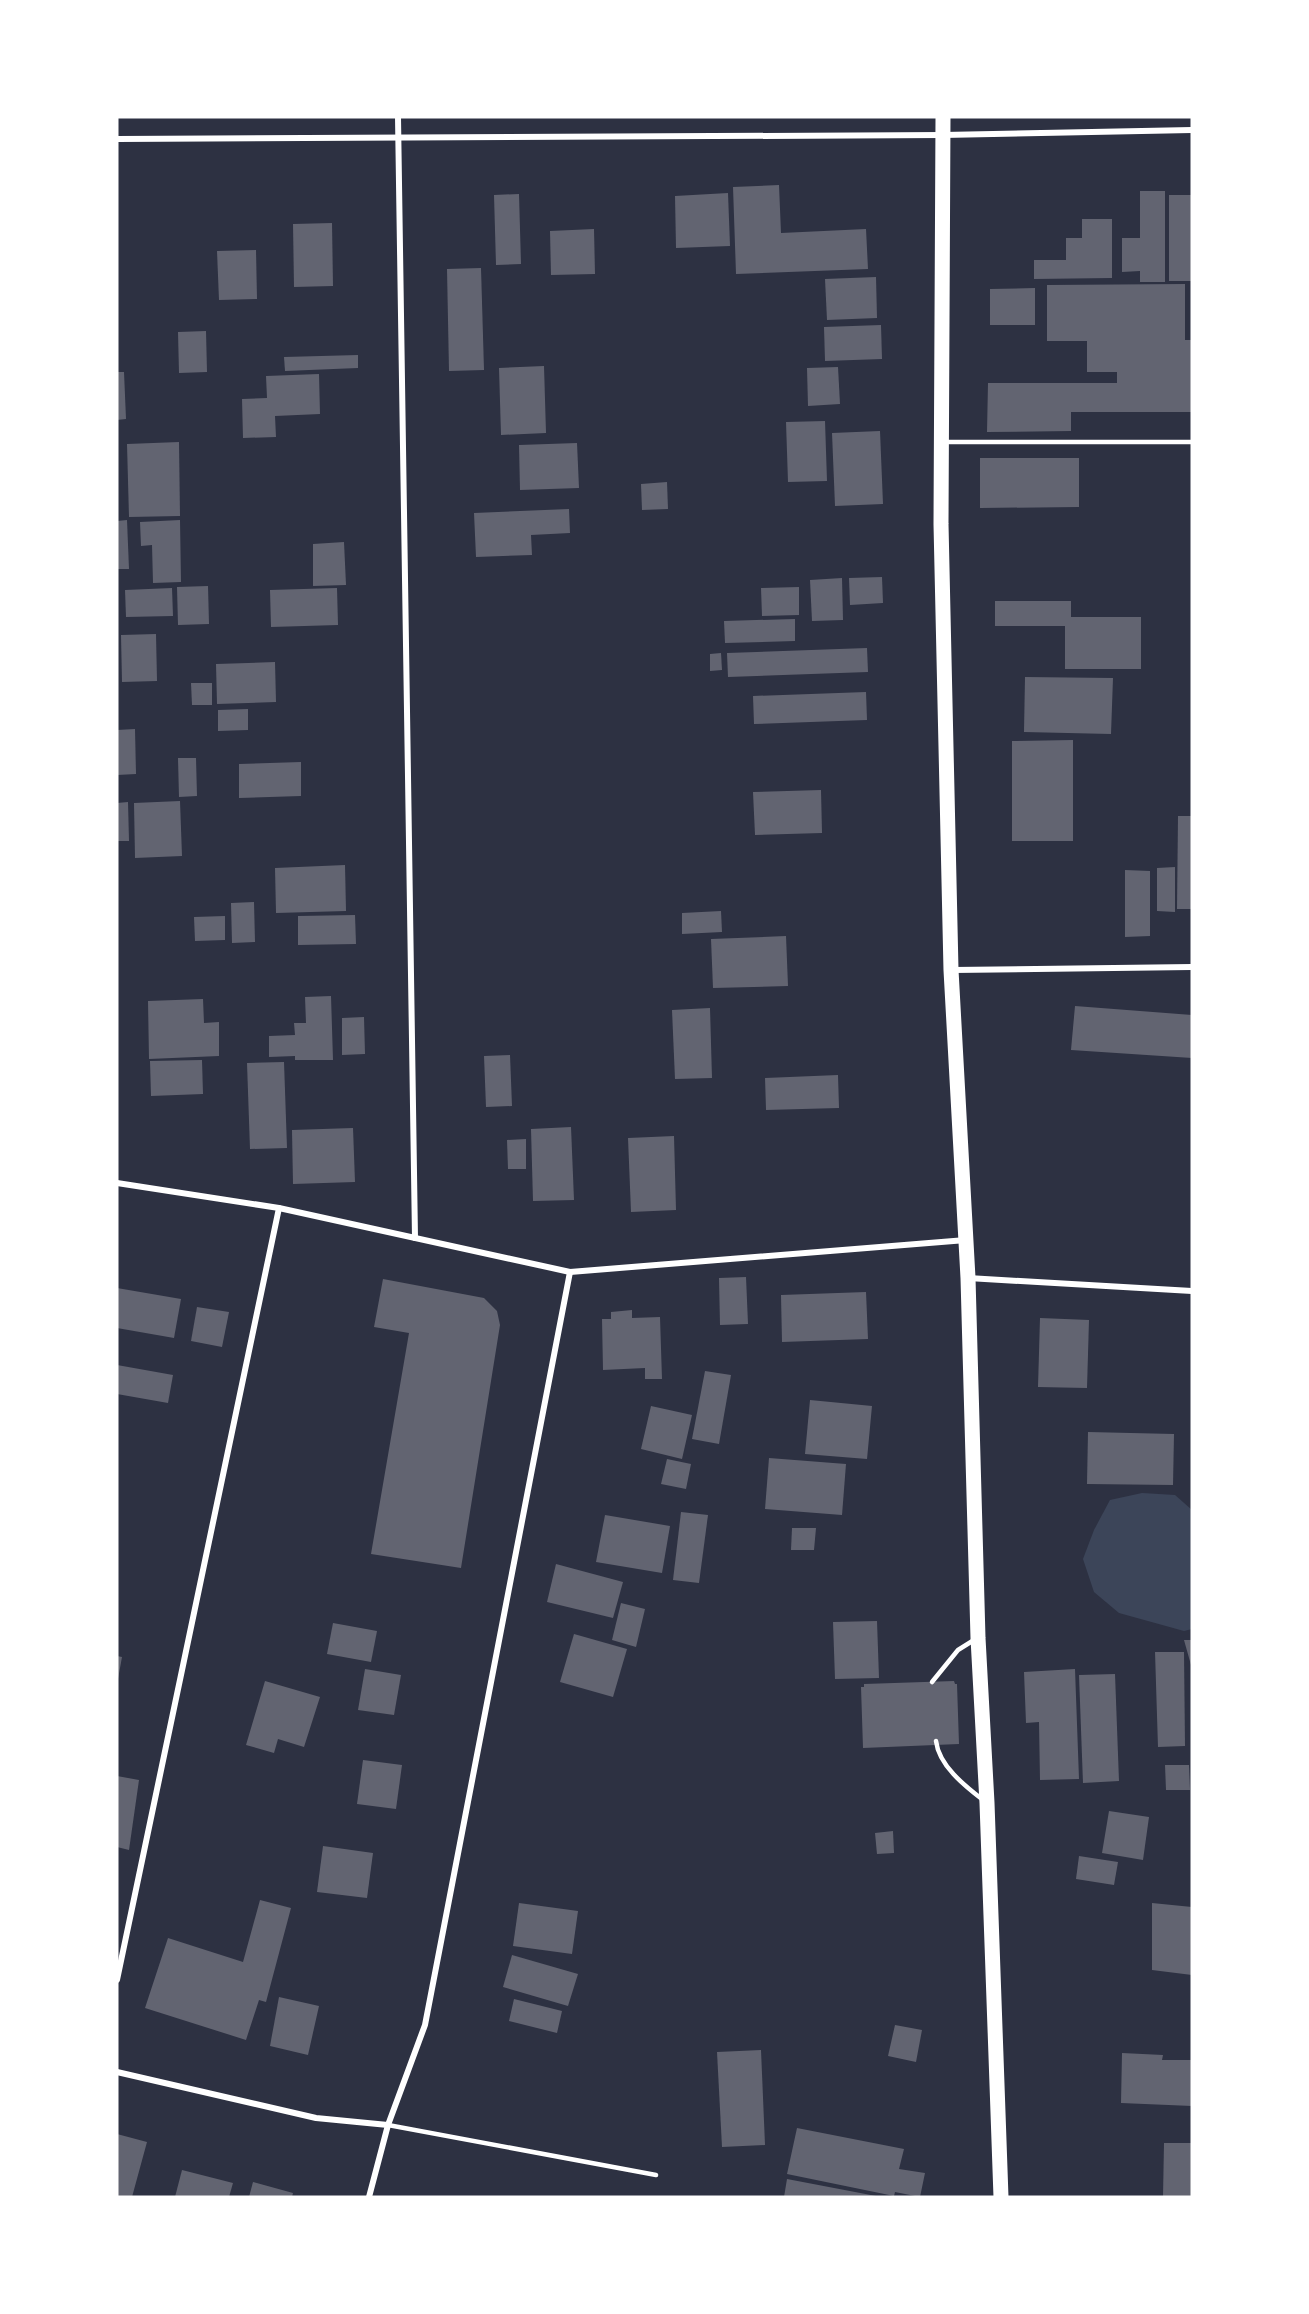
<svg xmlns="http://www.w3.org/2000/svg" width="1309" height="2314" viewBox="0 0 1309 2314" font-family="Lato,sans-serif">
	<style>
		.green { fill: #3c4559 }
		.building { fill: #626471 }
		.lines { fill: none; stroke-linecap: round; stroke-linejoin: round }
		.service { stroke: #fff; stroke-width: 4.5 }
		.minor { stroke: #fff; stroke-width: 6 }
		.primary { stroke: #fff; stroke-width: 15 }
	</style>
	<rect width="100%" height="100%" fill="#2d3142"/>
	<polygon class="green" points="1142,1493 1175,1495 1192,1510 1192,1629 1184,1631 1119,1613 1094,1592 1083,1559 1094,1530 1110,1500"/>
	<g class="building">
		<polygon points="779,185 781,233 866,229 868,269 736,274 733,187"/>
		<polygon points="1140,191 1165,191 1165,282 1140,282 1140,271 1122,272 1122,238 1140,238"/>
		<polygon points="728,193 730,246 676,248 675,196"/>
		<polygon points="519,194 521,264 496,265 494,195"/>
		<rect x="1169" y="195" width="23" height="86"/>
		<polygon points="1082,219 1112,219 1112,278 1034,279 1034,260 1066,260 1066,238 1082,238"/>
		<polygon points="332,223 333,286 294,287 293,224"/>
		<polygon points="594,229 595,274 551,275 550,231"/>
		<polygon points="256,250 257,299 219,300 217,251"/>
		<polygon points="481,268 484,370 449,371 447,269"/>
		<polygon points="876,277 877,318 827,320 825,279"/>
		<polygon points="1185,284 1185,340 1192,340 1192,412 1071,412 1071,431 987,432 988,383 1117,383 1117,372 1087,372 1087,341 1047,341 1047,285"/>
		<polygon points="1035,288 1035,325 990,325 990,289"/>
		<polygon points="881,325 882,359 825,361 824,327"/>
		<polygon points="206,331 207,372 179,373 178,332"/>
		<polygon points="358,355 358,368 285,371 284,357"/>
		<polygon points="544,366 546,433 501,435 499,368"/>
		<polygon points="838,367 840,404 808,406 807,368"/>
		<polygon points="117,372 124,372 126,419 117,420"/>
		<polygon points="319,374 320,414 275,416 276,437 243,438 242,399 267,398 266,376"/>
		<polygon points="825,421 827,481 788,482 786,422"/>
		<polygon points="880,431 883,504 835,506 832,433"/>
		<polygon points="179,442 180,516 129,517 127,444"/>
		<polygon points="577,443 579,488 520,490 519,445"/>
		<polygon points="980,458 1079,458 1079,507 980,508"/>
		<polygon points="667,482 668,509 642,510 641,484"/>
		<polygon points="569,509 570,533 531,535 532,555 476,557 474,513"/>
		<polygon points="127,520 129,569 117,569 117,521"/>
		<polygon points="180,520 181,582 153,583 152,545 141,546 140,522"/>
		<polygon points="344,542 346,585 313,586 313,544"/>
		<polygon points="882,577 883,603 850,605 849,578"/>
		<polygon points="842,578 843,620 812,621 810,580"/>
		<polygon points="208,586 209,624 178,625 177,587"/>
		<polygon points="799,587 799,615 762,616 761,588"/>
		<polygon points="172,588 173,616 126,617 125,590"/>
		<polygon points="337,588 338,625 271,627 270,590"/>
		<polygon points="995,601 1071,601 1071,617 1141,617 1141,669 1065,669 1065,626 995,626"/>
		<polygon points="795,619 795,641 725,643 724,621"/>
		<polygon points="156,634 157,681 122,682 121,635"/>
		<polygon points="867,648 868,672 728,677 727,653"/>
		<polygon points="721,653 722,670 710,671 710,654"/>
		<polygon points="275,662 276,702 217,704 216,664"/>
		<polygon points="1025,677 1113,678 1111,734 1024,732"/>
		<polygon points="191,683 212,683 212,705 192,705"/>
		<polygon points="866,692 867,720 754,724 753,696"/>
		<polygon points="248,709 248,730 218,731 218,710"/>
		<polygon points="135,729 136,774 117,775 117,730"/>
		<polygon points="1073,740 1073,841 1012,841 1012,741"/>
		<polygon points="178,758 196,758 197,796 179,797"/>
		<polygon points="301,762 301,796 239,798 239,764"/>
		<polygon points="821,790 822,833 755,835 753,792"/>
		<polygon points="180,801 182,856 135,858 134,803"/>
		<polygon points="128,802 129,841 117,841 117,803"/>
		<polygon points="1178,816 1192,816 1192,909 1177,909"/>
		<polygon points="345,865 346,911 276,913 275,868"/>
		<polygon points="1175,867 1175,912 1157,911 1157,868"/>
		<polygon points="1125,870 1150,871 1150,936 1125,937"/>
		<polygon points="254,902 255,942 232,943 231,903"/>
		<polygon points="721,911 722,932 682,934 682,913"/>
		<polygon points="355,915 356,944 298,945 298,916"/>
		<polygon points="225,916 225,940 195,941 194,917"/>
		<polygon points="786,936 788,986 713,988 711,939"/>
		<polygon points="331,996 333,1060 295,1060 295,1056 269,1057 269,1036 295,1035 294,1023 306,1023 305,997"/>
		<polygon points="203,999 204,1023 219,1022 219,1056 149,1059 148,1001"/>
		<polygon points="1075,1006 1192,1015 1192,1058 1071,1050"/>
		<polygon points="710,1008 712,1078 675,1079 672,1010"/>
		<polygon points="364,1017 365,1054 342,1055 342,1018"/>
		<polygon points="510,1055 512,1106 486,1107 484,1056"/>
		<polygon points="202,1060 203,1094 151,1096 150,1061"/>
		<polygon points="284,1062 287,1148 250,1149 247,1063"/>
		<polygon points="838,1075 839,1108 766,1110 765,1078"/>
		<polygon points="571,1127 574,1200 533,1201 531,1129"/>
		<polygon points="353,1128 355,1182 293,1184 292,1130"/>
		<polygon points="674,1136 676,1210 631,1212 628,1138"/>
		<polygon points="526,1139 526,1169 508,1169 507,1140"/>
		<polygon points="746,1277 748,1324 720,1325 719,1278"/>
		<polygon points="383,1279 484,1298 497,1311 500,1325 461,1568 371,1554 409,1333 374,1327"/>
		<polygon points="117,1288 181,1299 174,1338 117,1328"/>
		<polygon points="866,1292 868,1339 782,1342 781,1295"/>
		<polygon points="197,1307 229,1312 222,1347 191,1341"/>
		<polygon points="632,1310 632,1318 660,1317 662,1379 645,1379 645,1368 603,1370 602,1319 611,1319 611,1312"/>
		<polygon points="1040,1318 1089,1320 1087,1388 1038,1387"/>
		<polygon points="117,1365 173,1375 168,1403 117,1394"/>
		<polygon points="705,1371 731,1375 719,1444 692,1439"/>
		<polygon points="810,1400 872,1406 867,1459 805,1454"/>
		<polygon points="651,1406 692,1415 682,1459 641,1449"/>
		<polygon points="1088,1432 1174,1434 1173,1485 1087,1484"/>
		<polygon points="769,1458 846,1464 842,1515 765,1509"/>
		<polygon points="667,1459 691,1464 686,1489 661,1484"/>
		<polygon points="681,1512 708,1515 699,1583 673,1580"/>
		<polygon points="605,1515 670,1526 662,1573 596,1562"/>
		<polygon points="792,1528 816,1528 814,1550 791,1550"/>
		<polygon points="556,1564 623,1582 613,1618 547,1602"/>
		<polygon points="621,1603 645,1609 636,1647 612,1640"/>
		<polygon points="877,1621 879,1678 835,1679 833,1622"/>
		<polygon points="333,1623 377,1631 371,1662 327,1654"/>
		<polygon points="574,1634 627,1649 613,1697 560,1682"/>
		<polygon points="1184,1640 1192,1640 1192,1665 1191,1665"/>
		<polygon points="1155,1652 1184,1652 1185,1746 1158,1747"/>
		<polygon points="117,1656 122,1657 118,1679 117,1679"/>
		<polygon points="365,1669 401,1675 394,1715 358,1710"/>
		<polygon points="1075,1669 1079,1779 1040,1780 1039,1722 1026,1723 1024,1672"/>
		<polygon points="1115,1674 1119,1781 1083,1783 1079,1675"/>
		<polygon points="265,1681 320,1697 304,1747 278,1739 274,1753 246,1745"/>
		<polygon points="954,1681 955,1684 957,1684 959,1744 863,1748 861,1687 864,1687 864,1684"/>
		<polygon points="363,1760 402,1765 396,1809 357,1804"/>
		<polygon points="1165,1765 1189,1765 1190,1790 1166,1790"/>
		<polygon points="117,1776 139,1780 129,1850 117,1847"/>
		<polygon points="1109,1811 1149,1817 1143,1860 1102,1853"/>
		<polygon points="893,1831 894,1853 877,1854 875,1833"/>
		<polygon points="323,1846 373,1853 367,1898 317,1892"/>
		<polygon points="1079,1856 1118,1862 1114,1885 1076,1879"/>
		<polygon points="260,1900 291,1908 266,2002 259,2000 246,2040 145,2008 168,1938 243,1962"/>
		<polygon points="519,1903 578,1911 572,1954 513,1946"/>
		<polygon points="1152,1903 1192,1907 1192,1975 1152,1970"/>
		<polygon points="512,1955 578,1974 568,2006 503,1987"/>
		<polygon points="279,1997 319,2006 308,2055 270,2046"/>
		<polygon points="514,1999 562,2011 557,2033 509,2021"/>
		<polygon points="895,2025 922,2030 916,2062 888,2056"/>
		<polygon points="761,2050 765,2145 722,2147 717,2052"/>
		<polygon points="1122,2053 1163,2055 1162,2060 1192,2060 1192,2106 1121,2103"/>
		<polygon points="797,2128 904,2149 899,2169 925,2173 920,2197 895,2192 894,2196 787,2174"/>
		<polygon points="117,2134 147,2142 132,2197 117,2197"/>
		<polygon points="1164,2143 1192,2143 1192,2197 1163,2197"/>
		<polygon points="182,2170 233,2183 229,2197 175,2197"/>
		<polygon points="787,2179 876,2196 876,2197 784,2197"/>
		<polygon points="253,2182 293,2193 292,2197 249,2197"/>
	</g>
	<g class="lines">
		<g class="service">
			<polyline points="944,442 1192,442"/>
			<polyline points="932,1682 958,1650 974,1640"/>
			<path d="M936,1741C939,1766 965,1786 983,1800"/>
			<polyline points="388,2125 656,2175"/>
		</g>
		<g class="minor">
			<polyline points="398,117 415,1238"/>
			<polyline points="117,139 943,135 1192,130"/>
			<polyline points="953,970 1192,967"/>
			<polyline points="117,1183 279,1208 570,1272 966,1240"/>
			<polyline points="968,1278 1192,1291"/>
			<polyline points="117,1980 279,1208"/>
			<polyline points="117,2072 316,2118 388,2125"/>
			<polyline points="369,2197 388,2125 425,2025 570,1272"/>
		</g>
		<polyline class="primary" points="943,117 941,524 951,970 968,1278 978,1638 987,1803 1001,2197"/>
	</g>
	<rect width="1309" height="2314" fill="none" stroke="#ffffff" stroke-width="237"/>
</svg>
